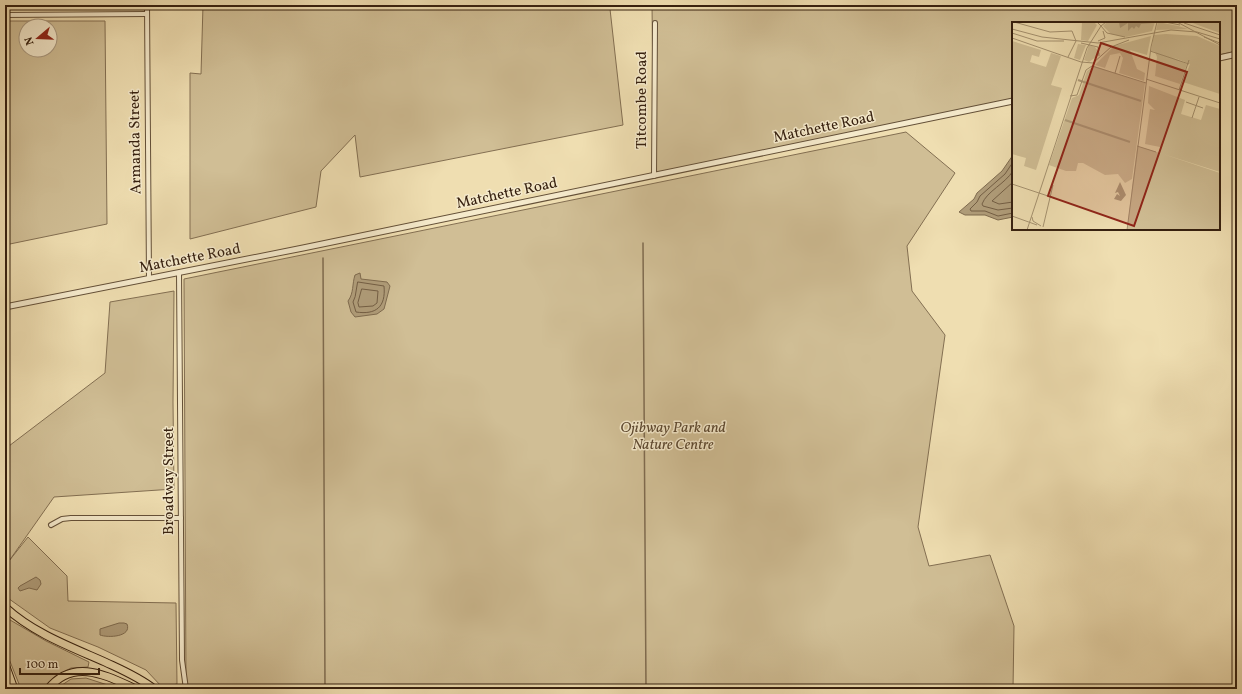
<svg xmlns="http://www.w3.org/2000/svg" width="1242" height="694" viewBox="0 0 1242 694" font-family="Vollkorn,serif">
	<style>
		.green { fill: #d0be95; stroke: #836f52; fill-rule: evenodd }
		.water { fill: #b09d7a; stroke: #7f6b4f }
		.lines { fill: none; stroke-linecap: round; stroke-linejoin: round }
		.shore { stroke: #735e44; stroke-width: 1 }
		.stream { stroke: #7f6b4f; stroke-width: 1.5 }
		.minor-casing { stroke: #645038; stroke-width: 6 }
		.tertiary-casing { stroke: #645038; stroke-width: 7 }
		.motorway-casing { stroke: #36200f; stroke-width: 9 }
		.minor { stroke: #f5eacc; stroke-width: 4 }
		.tertiary { stroke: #f5eacc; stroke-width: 5 }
		.motorway { stroke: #efdeb1; stroke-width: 7 }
		.labels { text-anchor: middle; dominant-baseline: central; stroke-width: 3; stroke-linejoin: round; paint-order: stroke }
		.street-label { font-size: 15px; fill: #36200f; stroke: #f5eacc }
		.park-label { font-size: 15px; font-style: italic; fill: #5c4830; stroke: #f5eacc }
		.inset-river { fill: none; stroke: #b09d7a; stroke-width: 2 }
		.inset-road { fill: none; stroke: #a59270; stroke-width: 1 }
		.view { fill: #8f2418; fill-opacity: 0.15; stroke: #8f2418; stroke-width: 2 }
		.inset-edge { fill: none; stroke: #36200f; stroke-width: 2 }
	</style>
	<rect width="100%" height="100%" fill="#efdeb1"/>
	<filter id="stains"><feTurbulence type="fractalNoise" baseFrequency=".005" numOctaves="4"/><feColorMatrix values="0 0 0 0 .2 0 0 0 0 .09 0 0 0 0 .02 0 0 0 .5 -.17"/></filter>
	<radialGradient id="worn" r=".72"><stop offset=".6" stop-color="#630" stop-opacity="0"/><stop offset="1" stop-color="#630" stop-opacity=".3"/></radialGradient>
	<g class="green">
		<polygon points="5,5 82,5 82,9 34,7 5,7"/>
		<polygon points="203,5 621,5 610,9 623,125 360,177 355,135 321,171 316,207 190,239 190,73 201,74"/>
		<polygon points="652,5 1237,5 1237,51 1219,55 1219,23 1013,23 1013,99 654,176"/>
		<path d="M5,21H105L107,224L5,245ZM26,26H50V50H26Z"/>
		<polygon points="906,132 955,173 907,246 912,291 945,335 918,527 929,566 990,555 1014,626 1013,689 189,689 186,685 184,279"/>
		<polygon points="174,291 173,402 174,489 54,497 9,561 28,537 67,576 68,601 176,603 177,684 162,687 146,670 98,647 50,628 5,596 5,449 105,373 110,302"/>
		<polygon points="5,617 46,641 89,662 88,667 71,668 54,677 43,689 21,689 5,649"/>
		<polygon points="86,678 120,689 56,689 71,679"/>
	</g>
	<g class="water">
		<polygon points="1013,155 1013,217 998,220 985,215 965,215 959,212 974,199 977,193 1002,171"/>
		<path d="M360,273L361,279L387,282L390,286L384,309L377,314L355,317L351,312L348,301C354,293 352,284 355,275Z"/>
		<polygon points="36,577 40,580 41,584 37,590 29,588 20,591 18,588 20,586"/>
		<path d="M119,623H124L127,624C132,637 108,638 100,635V629Z"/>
	</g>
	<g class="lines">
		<g class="shore">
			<polyline points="1013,162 1005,174 980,196 977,202 970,209 971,211 985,211 998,216 1013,213"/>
			<path d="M1013,171C1005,184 987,191 982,204L983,206L998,210L1013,208"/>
			<polyline points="1013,182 992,201 999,204 1013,202"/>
			<path d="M358,282L384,286C386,307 376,315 356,312L353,302L355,297Z"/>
			<polygon points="362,289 378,291 377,303 373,306 359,307 358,303"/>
		</g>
		<g class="stream">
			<polyline points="643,243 646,689"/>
			<polyline points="323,258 325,689"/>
		</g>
		<defs>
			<g id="minor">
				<polyline points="147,5 149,279"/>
				<polyline points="5,15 147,14"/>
				<polyline points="654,176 655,23"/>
				<polyline points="179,273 182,660 186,689"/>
				<polyline points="51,525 62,519 71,518 181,518"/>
			</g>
			<g id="tertiary">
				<polyline points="1219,58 1237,54"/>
				<polyline points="5,307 303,248 1013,101"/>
			</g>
			<g id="motorway">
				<path d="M5,607C33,633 71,647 105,662C122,670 139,677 154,689"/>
				<polyline points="5,664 14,689"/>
				<path d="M48,689C74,657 107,676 136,689"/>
			</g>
		</defs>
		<use href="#minor" class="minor-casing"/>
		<use href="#tertiary" class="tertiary-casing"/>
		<use href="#motorway" class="motorway-casing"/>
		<use href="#minor" class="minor"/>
		<use href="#tertiary" class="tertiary"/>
		<use href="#motorway" class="motorway"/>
	</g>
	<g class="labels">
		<g class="street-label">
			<text transform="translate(642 100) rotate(-90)">Titcombe Road</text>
			<text transform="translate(824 128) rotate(-12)">Matchette Road</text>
			<text transform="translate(136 142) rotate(-91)">Armanda Street</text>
			<text transform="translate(507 194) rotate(-12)">Matchette Road</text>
			<text transform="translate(190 259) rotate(-11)">Matchette Road</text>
			<text transform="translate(169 481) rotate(-90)">Broadway Street</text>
		</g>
		<g class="park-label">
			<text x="673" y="428">Ojibway Park and<tspan x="673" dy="17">Nature Centre</tspan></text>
		</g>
	</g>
	<g transform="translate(1012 22)">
		<rect width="208" height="208" fill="#efdeb1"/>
		<path d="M70,0H82L85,3L76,19L69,18ZM95,0H143L140,9L114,15L99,12L91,4ZM146,0L166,4L176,7L144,8ZM178,0H208V11L186,3ZM154,12L185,14L208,24V72L171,60L178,42L160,35L175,42L168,62L143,54L145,35L143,30L139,29L142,13ZM139,14L135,33L118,28L125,47L133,51L132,59L107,51L111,36L108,31L98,33L93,46L83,43L102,24ZM0,19L29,28L27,35L20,33L18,40L34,45L39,31L49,34L39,63L50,66L24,148L12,144L14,136L0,132ZM66,22L74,23L68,38L62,36ZM77,23L83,25L88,32L77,40L72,38ZM82,44L133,61L120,157L113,161L106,152L93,153L71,141H66L64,149H54L37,143L60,76L67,73L75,49ZM137,64L173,78L169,92L189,98L194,83L208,87V150L151,132L208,151V208H115L125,124L148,131V125L133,122L138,87L143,88L136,81Z" fill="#d0be95"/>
		<path d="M107,0H141V1L129,2L127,6L124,4L122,7L120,5L116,9V1L108,6ZM108,160L114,173L109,179L102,177L105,172L108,174L106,170L103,171Z" fill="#b09d7a"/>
		<path class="inset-river" d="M66,58L129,79M53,98L118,120"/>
		<path class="inset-road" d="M2,0L38,10L60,9L64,19L56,35M94,0L89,4L95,11L113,15M153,0L168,3M165,0L208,23M172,1L208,13M0,7L30,15L86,21L159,8L185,10L208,17M0,11L25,19H52M192,15L208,21M0,16L69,40M86,19L93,16L91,9M69,21L86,25L87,34M138,29L177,42M69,40L81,41L99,25L117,18M103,51L108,34M134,57L208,81M167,68L177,38M58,74L65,73L74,48L80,44L134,61M174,80L191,86M180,96L187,75M125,124L144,130M0,162L42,176M0,194L25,203M20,195L21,199L29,204M31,205L41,163M15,208L75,26L89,4L85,0M115,208L139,25L145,0"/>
		<path class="view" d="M89,21L175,50L122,204L36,174Z"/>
		<rect width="208" height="208" class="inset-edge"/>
	</g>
	<rect width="1242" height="694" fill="none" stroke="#efdeb1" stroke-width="20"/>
	<rect x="6" y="6" width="1230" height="682" fill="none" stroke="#36200f" stroke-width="2"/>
	<rect x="10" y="10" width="1222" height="674" fill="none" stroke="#36200f"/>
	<g transform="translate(38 38) rotate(251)"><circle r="19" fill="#f5eacc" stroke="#a99980"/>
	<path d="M0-3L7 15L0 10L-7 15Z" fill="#8f2418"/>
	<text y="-6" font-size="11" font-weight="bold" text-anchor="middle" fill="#36200f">N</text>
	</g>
	<path d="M20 668v6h79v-6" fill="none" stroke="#36200f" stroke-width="2"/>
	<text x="26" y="668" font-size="12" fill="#36200f" stroke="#f5eacc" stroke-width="3" paint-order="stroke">100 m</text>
	<rect width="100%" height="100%" filter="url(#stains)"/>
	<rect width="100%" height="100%" fill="url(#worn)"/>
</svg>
